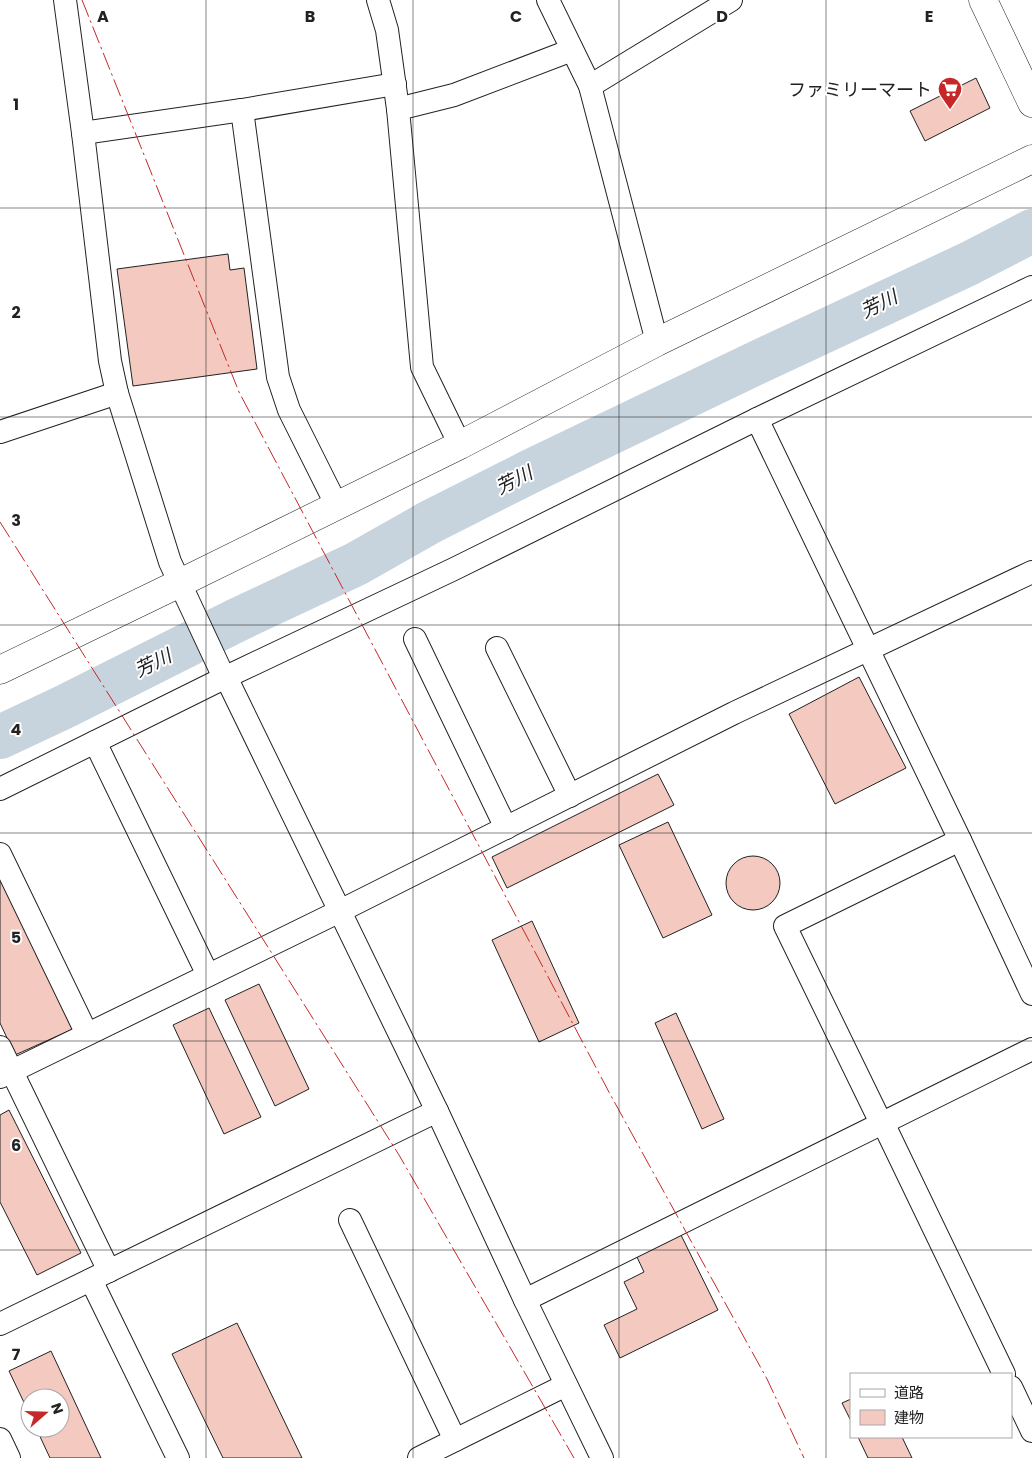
<svg xmlns="http://www.w3.org/2000/svg" width="1032" height="1458" viewBox="0 0 1032 1458" font-family="Poppins,'Noto Sans JP',sans-serif">
	<style>
		.lines { fill: none; stroke-linecap: round; stroke-linejoin: round }
		.river { stroke: #c7d3dd; stroke-width: 44 }
		.building { fill: #f3c9c0; stroke: #222 }
		.minor-casing { stroke: #222; stroke-width: 24 }
		.tertiary-casing { stroke: #222; stroke-width: 29 }
		.minor { stroke: #fff; stroke-width: 22 }
		.tertiary { stroke: #fff; stroke-width: 28 }
		.power { stroke: #c62828; stroke-width: 1; stroke-dasharray: 18 4 2.5 4; stroke-linecap: butt }
		.grid { fill: none; stroke: #222; stroke-width: 1; stroke-opacity: 0.55 }
		.labels { text-anchor: middle; dominant-baseline: central; stroke-width: 4; stroke-linejoin: round; paint-order: stroke }
		.poi-label { font-size: 18px; fill: #222; stroke: #fff; text-anchor: end }
		.water-label { font-size: 19px; font-style: italic; fill: #222; stroke: #fff }
		.grid-label { font-size: 16px; text-anchor: middle; font-weight: bold; fill: #222; stroke: #fff; stroke-width: 4; stroke-linejoin: round; paint-order: stroke }
	</style>
	<rect width="100%" height="100%" fill="#fff"/>
	<g class="lines">
		<polyline class="river" points="0,737 66,706 235,621 356,564 430,522 533,470 754,364 968,264 1032,231"/>
	</g>
	<g class="building">
		<polygon points="976,78 990,108 925,141 910,111"/>
		<polygon points="228,254 230,270 244,268 257,369 133,386 117,269"/>
		<polygon points="859,677 906,768 835,804 789,714"/>
		<polygon points="658,774 674,805 507,888 492,857"/>
		<polygon points="668,822 712,915 663,938 619,845"/>
		<circle cx="753" cy="883" r="27"/>
		<polygon points="0,868 73,1029 15,1055 0,1023"/>
		<polygon points="532,921 579,1023 539,1042 492,940"/>
		<polygon points="259,984 309,1089 275,1106 225,1000"/>
		<polygon points="209,1008 261,1117 224,1134 173,1025"/>
		<polygon points="676,1013 724,1119 702,1129 655,1023"/>
		<polygon points="9,1110 81,1253 37,1275 0,1202 0,1115"/>
		<polygon points="680,1233 718,1310 620,1358 604,1325 637,1309 624,1282 644,1272 636,1255"/>
		<polygon points="237,1323 302,1458 223,1458 172,1354"/>
		<polygon points="51,1351 101,1458 50,1458 36,1428 60,1428 60,1398 30,1398 30,1415 9,1371"/>
		<polygon points="851,1399 851,1421 842,1403"/>
		<polygon points="858,1437 902,1437 912,1458 868,1458"/>
	</g>
	<g class="lines">
		<defs>
			<g id="minor">
				<polyline points="65,0 83,133 110,361 117,393 170,562 220,669 226,677 437,1111 525,1300 602,1458"/>
				<polyline points="378,0 387,30 398,109 422,367 460,445"/>
				<polyline points="548,0 590,86 657,342"/>
				<polyline points="590,86 731,0"/>
				<polyline points="398,109 454,95 572,50"/>
				<polyline points="242,110 278,377 289,410 337,506"/>
				<polyline points="83,133 242,110 395,84"/>
				<polyline points="757,419 960,840 1032,994"/>
				<polyline points="0,432 117,393"/>
				<polyline points="415,639 506,828"/>
				<polyline points="497,648 570,796"/>
				<polyline points="95,742 208,975"/>
				<polyline points="0,789 226,677 454,569 757,419 1032,287"/>
				<polyline points="960,840 785,926 881,1123 886,1129 1004,1374"/>
				<polyline points="0,854 87,1034"/>
				<polyline points="0,1047 109,1271"/>
				<polyline points="0,1077 340,911 734,713 1032,572"/>
				<polyline points="350,1220 455,1440"/>
				<polyline points="91,1280 178,1458"/>
				<polyline points="525,1300 1032,1049"/>
				<polyline points="0,1324 437,1111"/>
				<polyline points="1011,1387 1032,1431"/>
				<polyline points="0,1439 9,1458"/>
				<polyline points="419,1458 566,1385"/>
			</g>
			<g id="tertiary">
				<polyline points="983,0 1032,103"/>
				<polyline points="0,670 180,583 460,445 657,342 1032,159"/>
			</g>
		</defs>
		<use href="#minor" class="minor-casing"/>
		<use href="#tertiary" class="tertiary-casing"/>
		<use href="#minor" class="minor"/>
		<use href="#tertiary" class="tertiary"/>
		<g class="power">
			<polyline points="82,0 239,392 610,1094 767,1379 804,1458"/>
			<polyline points="0,522 399,1155 574,1458"/>
		</g>
	</g>
	<path class="grid" d="M206,0V1458M413,0V1458M619,0V1458M826,0V1458M0,208H1032M0,417H1032M0,625H1032M0,833H1032M0,1041H1032M0,1250H1032"/>
	<defs>
		<symbol id="supermarket-pin" viewBox="-11 -11 22 30"><path d="M0 17L-7.5 6A9.5 9.5 0 1 1 7.5 6Z" fill="#c62828" stroke="#fff"/><path d="M-6-5.5h2.5l.6 2H6L4.5 2H-2.5L-4.4-4H-6ZM-1.5 3.2a1.3 1.3 0 1 0 .1 0ZM3 3.2a1.3 1.3 0 1 0 .1 0Z" fill="#fff"/></symbol>
	</defs>
	<g fill-rule="evenodd">
		<use href="#supermarket-pin" x="936" y="75" width="28" height="38"/>
	</g>
	<g class="labels">
		<g class="poi-label">
			<text x="932" y="89">ファミリーマート</text>
		</g>
		<g class="water-label">
			<text transform="translate(879 304) rotate(-26)">芳川</text>
			<text transform="translate(514 480) rotate(-27)">芳川</text>
			<text transform="translate(153 663) rotate(-26)">芳川</text>
		</g>
	</g>
	<g class="grid-label">
		<text x="103" y="22">A</text>
		<text x="310" y="22">B</text>
		<text x="516" y="22">C</text>
		<text x="722" y="22">D</text>
		<text x="929" y="22">E</text>
		<text x="16" y="110">1</text>
		<text x="16" y="318">2</text>
		<text x="16" y="526">3</text>
		<text x="16" y="735">4</text>
		<text x="16" y="943">5</text>
		<text x="16" y="1151">6</text>
		<text x="16" y="1360">7</text>
	</g>
	<rect x="850" y="1373" width="162" height="65" fill="#ffffff" stroke="#a7a7a7"/>
	<rect x="860" y="1389" width="25" height="8" fill="#ffffff" stroke="#a7a7a7"/>
	<text x="894" y="1398" font-size="15" fill="#222222">道路</text>
	<rect x="860" y="1410" width="25" height="15" fill="#f3c9c0" stroke="#a7a7a7"/>
	<text x="894" y="1423" font-size="15" fill="#222222">建物</text>
	<g transform="translate(45 1413) rotate(70)"><circle r="24" fill="#ffffff" stroke="#a7a7a7"/>
	<path d="M0-4L9 19L0 12L-9 19Z" fill="#c62828"/>
	<text y="-8" font-size="14" font-weight="bold" text-anchor="middle" fill="#222222">N</text>
	</g>
</svg>
